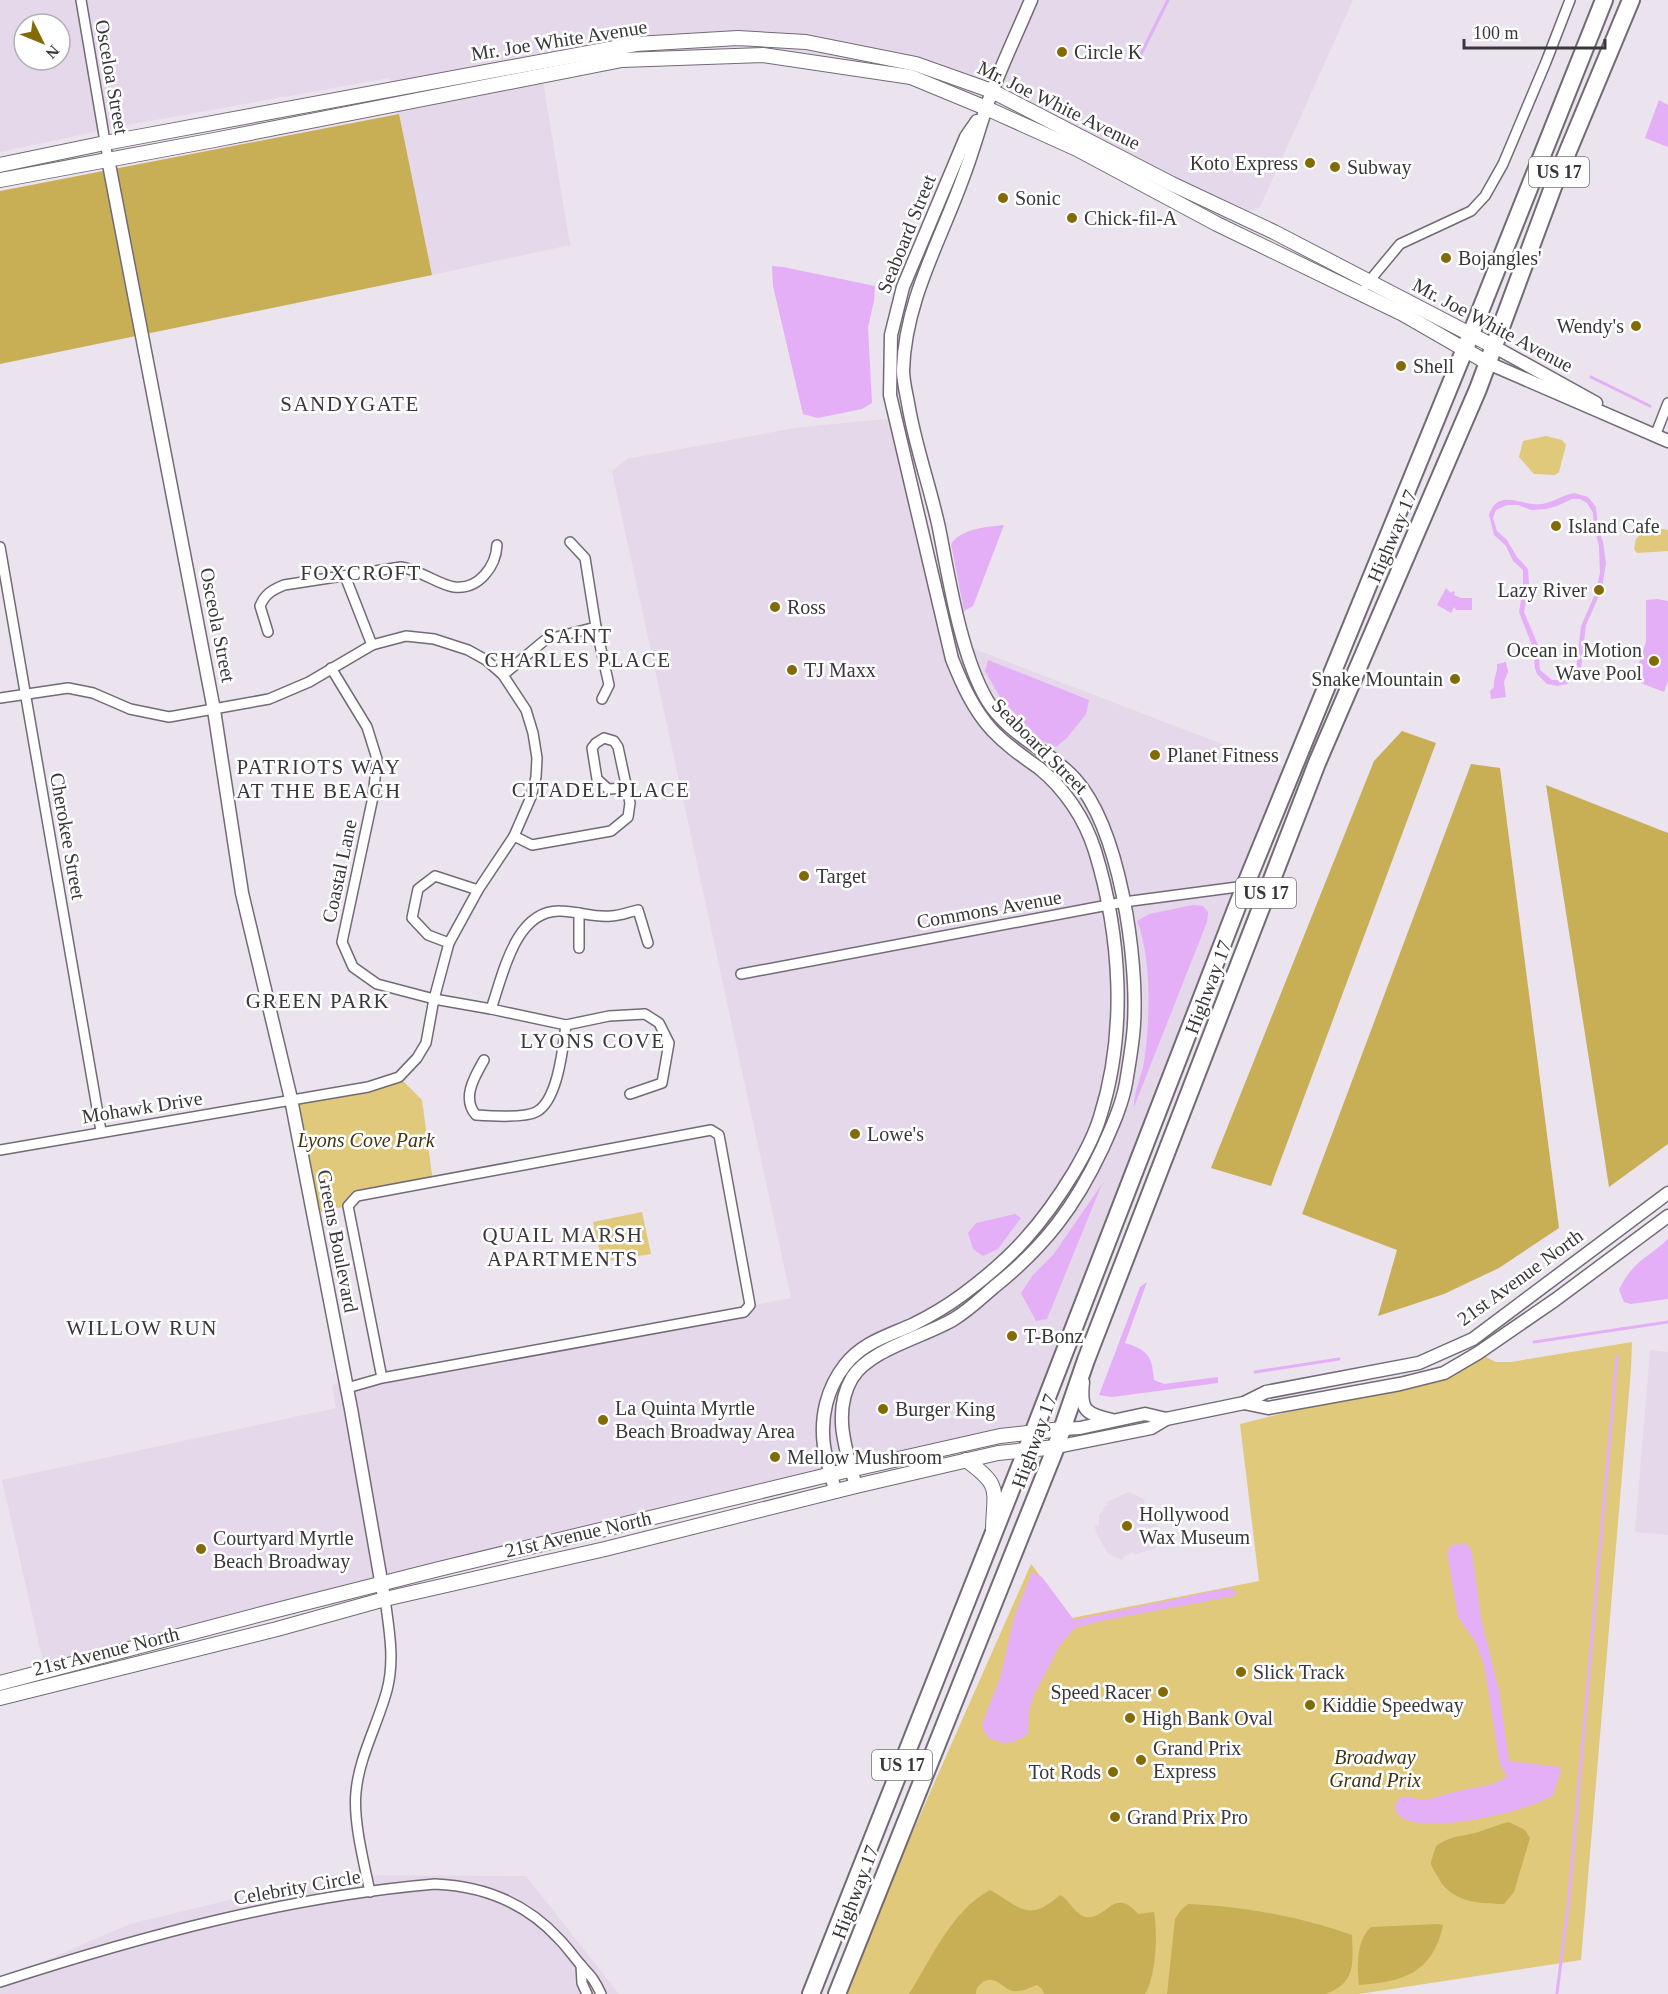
<svg xmlns="http://www.w3.org/2000/svg" width="1668" height="1994" viewBox="0 0 1668 1994" font-family="Georgia,serif">
	<style>
		.built { fill: #e5d8ea; fill-rule: evenodd }
		.green { fill: #e0c97a }
		.forest { fill: #c8af56 }
		.water { fill: #e4aff6; fill-rule: evenodd }
		.lines { fill: none; stroke-linecap: round; stroke-linejoin: round }
		.stream { stroke: #e4aff6; stroke-width: 3 }
		.minor-casing { stroke: #726a74; stroke-width: 12 }
		.tertiary-casing { stroke: #726a74; stroke-width: 15 }
		.secondary-casing { stroke: #726a74; stroke-width: 16 }
		.trunk-casing { stroke: #726a74; stroke-width: 20 }
		.minor { stroke: #fff; stroke-width: 9 }
		.tertiary { stroke: #fff; stroke-width: 12 }
		.secondary { stroke: #fff; stroke-width: 14 }
		.trunk { stroke: #fff; stroke-width: 16 }
		.poi-dot { fill: #826b05; stroke: #fff; stroke-width: 2 }
		.labels { text-anchor: middle; dominant-baseline: central; stroke-width: 5; stroke-linejoin: round; paint-order: stroke }
		.shield { fill: #fff; stroke: #757376; stroke-width: 1.5 }
		.shield-label { font-size: 18px; font-weight: bold; fill: #3a373b }
		.street-label { font-size: 20px; fill: #3a373b; stroke: #fff }
		.poi-label { font-size: 20px; fill: #3a373b; stroke: #fff; text-anchor: start }
		.park-label { font-size: 20px; font-style: italic; fill: #40350e; stroke: #fff }
		.neighbourhood-label { font-size: 21px; letter-spacing: 1.5px; fill: #3a373b; stroke: #fff }
	</style>
	<rect width="100%" height="100%" fill="#ebe3ee"/>
	<g class="built">
		<path d="M0,0H1353L1260,207L1217,224L1143,185L911,77L763,55L622,60L542,76L570,245L432,275L389,78L122,126L0,152ZM24,24H60V60H24Z"/>
		<polygon points="895,418 948,639 1292,771 1034,1432 54,1668 43,1662 2,1480 336,1408 332,1385 791,1298 612,471 627,459 795,428"/>
		<polygon points="1650,1350 1668,1352 1668,1535 1635,1532"/>
		<polygon points="1129,1492 1145,1500 1144,1503 1153,1525 1157,1524 1161,1537 1155,1548 1135,1555 1134,1552 1124,1556 1122,1560 1108,1554 1096,1532 1095,1526 1099,1525 1099,1515 1104,1510 1103,1507 1108,1505 1107,1502"/>
		<polygon points="332,1875 526,1876 619,1994 0,1994 0,1980 130,1924"/>
	</g>
	<g class="green">
		<polygon points="1546,436 1562,440 1566,445 1559,472 1555,475 1534,474 1519,457 1523,441"/>
		<polygon points="1651,523 1658,528 1668,530 1668,551 1637,553 1634,549 1636,539"/>
		<polygon points="399,1077 422,1100 433,1182 357,1196 348,1206 313,1213 291,1099"/>
		<polygon points="642,1212 651,1254 602,1262 593,1222"/>
		<polygon points="1632,1342 1631,1369 1581,1960 1359,1994 841,1994 1031,1564 1072,1618 1259,1581 1240,1424 1444,1373 1478,1353 1496,1362 1511,1362"/>
	</g>
	<g class="forest">
		<polygon points="399,114 432,275 0,364 0,191"/>
		<polygon points="1402,731 1436,743 1271,1186 1211,1168 1374,761"/>
		<polygon points="1471,764 1500,768 1559,1228 1499,1268 1444,1294 1378,1316 1397,1250 1302,1214"/>
		<polygon points="1546,785 1668,833 1668,1144 1609,1187"/>
		<path d="M1509,1822L1525,1830L1530,1838L1514,1892L1504,1904C1479,1904 1450,1902 1438,1877C1436,1874 1432,1868 1431,1864C1431,1859 1435,1851 1436,1846C1455,1833 1462,1838 1481,1831C1491,1828 1499,1824 1509,1822Z"/>
		<path d="M990,1890C1022,1908 1028,1923 1060,1895C1070,1900 1075,1915 1086,1917C1107,1920 1114,1886 1138,1914L1154,1912C1158,1932 1156,1978 1145,1994H1044L1042,1989L1037,1985C1029,1988 1022,1992 1013,1991C1003,1989 995,1974 983,1982C978,1986 976,1988 976,1994H909C932,1958 951,1911 990,1890Z"/>
		<path d="M1188,1904C1241,1906 1302,1917 1352,1935C1353,1965 1356,1983 1325,1994H1167L1175,1919L1181,1910Z"/>
		<path d="M1438,1924L1443,1925C1433,1973 1403,1982 1359,1985C1357,1967 1356,1940 1371,1927Z"/>
	</g>
	<g class="water">
		<polygon points="1659,100 1668,105 1668,147 1645,138"/>
		<polygon points="772,266 783,267 875,286 874,300 868,328 872,403 862,409 818,418 803,414 773,286"/>
		<path d="M1574,493L1588,497L1596,507L1598,527L1603,542L1606,563L1602,589L1586,625L1581,669L1577,676L1567,684L1557,686L1547,684L1537,674L1535,668L1533,648L1519,612L1523,588V570L1513,561L1506,546L1494,535L1489,515C1498,487 1523,507 1542,504C1554,502 1563,495 1574,493ZM1572,499H1580L1587,503L1593,513L1594,527L1599,546L1600,573L1595,594L1581,626L1576,670L1565,680H1552L1540,670L1538,645L1524,612L1529,586L1528,569L1517,557L1507,540L1497,531L1493,518L1496,510L1507,505H1518L1531,510L1546,509L1557,506Z"/>
		<path d="M1004,525L973,606L964,611L951,544C962,528 987,527 1004,525Z"/>
		<polygon points="1446,588 1451,593 1453,591 1455,592 1454,595 1461,598 1472,598 1472,610 1456,610 1454,607 1451,613 1437,605"/>
		<polygon points="1657,599 1668,601 1668,681 1664,692 1633,680 1646,642 1646,600"/>
		<polygon points="988,660 1089,700 1086,714 1067,738 1056,747 1041,740 1001,699 985,671"/>
		<path d="M1506,662L1508,672L1504,682L1506,697L1491,699L1490,691L1494,687C1493,678 1498,673 1497,664Z"/>
		<path d="M1193,905L1203,906L1208,912L1207,922L1134,1107C1133,1095 1142,1075 1144,1062C1150,1024 1152,956 1137,921L1149,914Z"/>
		<polygon points="1102,1184 1047,1319 1036,1321 1021,1293 1033,1275 1053,1255"/>
		<polygon points="1015,1214 1021,1218 998,1249 983,1256 973,1249 968,1233 976,1223"/>
		<path d="M1668,1239V1299L1631,1304L1624,1302L1619,1290C1633,1260 1646,1260 1668,1239Z"/>
		<path d="M1147,1282L1125,1343C1148,1350 1152,1356 1154,1380L1164,1384L1218,1377V1383L1112,1397L1099,1395L1140,1287Z"/>
		<path d="M1464,1544L1469,1546L1472,1553L1481,1618L1499,1691L1509,1761L1559,1767L1561,1771L1553,1795C1535,1810 1404,1842 1396,1810C1394,1805 1396,1802 1400,1798C1412,1794 1413,1800 1422,1800C1432,1800 1444,1794 1454,1792C1471,1787 1493,1788 1507,1776L1500,1765L1484,1665L1476,1643L1458,1617L1447,1553L1451,1545Z"/>
		<polygon points="1032,1572 1042,1577 1074,1620 1229,1588 1236,1591 1235,1596 1106,1620 1075,1628 1060,1645 1035,1693 1029,1710 1028,1733 1024,1737 1013,1742 1002,1743 989,1738 984,1732 982,1724 1000,1678 1014,1617"/>
	</g>
	<g class="lines">
		<g class="stream">
			<polyline points="1140,56 1168,0"/>
			<polyline points="1591,377 1650,406"/>
			<polyline points="1534,1342 1668,1322"/>
			<polyline points="1255,1372 1339,1359"/>
			<polyline points="1557,1993 1569,1898 1617,1356"/>
		</g>
		<defs>
			<g id="minor">
				<polyline points="81,0 108,159"/>
				<polyline points="1366,285 1400,244 1471,211 1485,196 1503,164 1546,62 1570,0"/>
				<polyline points="1655,436 1668,403"/>
				<polyline points="570,542 585,558 596,627 609,685 602,699"/>
				<polyline points="0,547 101,1131"/>
				<polyline points="345,576 372,645"/>
				<path d="M268,632L260,606C265,594 272,590 284,585L401,567C420,570 439,585 454,587C479,590 496,566 497,545"/>
				<polyline points="331,668 367,727 377,759 373,797 342,942 353,967 377,984 434,999 491,1009 566,1025 609,1016 645,1014 659,1023 669,1043 662,1083 630,1094"/>
				<polyline points="503,675 545,640 596,627"/>
				<polyline points="0,698 68,688 93,693 130,709 169,717 269,699 309,682 372,645 406,636 434,639 468,650 486,660 503,675 526,710 533,733 537,758 536,777 531,797 514,836 478,890 449,943 434,999 426,1043 417,1058 399,1077 368,1087 0,1150"/>
				<polyline points="514,836 532,845 611,831 628,817 630,803 618,747 614,741 604,738 596,743 592,748 597,779 608,789 627,788"/>
				<polyline points="579,913 579,948"/>
				<polyline points="449,943 428,935 412,918 418,889 435,876 478,890"/>
				<polyline points="741,974 1124,902 1245,886"/>
				<path d="M491,1009C503,975 515,910 560,911C577,911 594,918 611,916C619,916 629,912 638,910L648,943"/>
				<path d="M484,1060C475,1076 461,1098 476,1115C490,1116 524,1118 536,1112C558,1101 563,1047 566,1025"/>
				<polyline points="347,1388 382,1378 744,1312 750,1305 719,1135 711,1130 357,1196 348,1206 382,1378"/>
				<path d="M370,1892C364,1863 353,1821 356,1792C359,1757 378,1724 387,1690C395,1660 389,1629 385,1599"/>
				<polyline points="581,1965 582,1983 587,1994"/>
				<path d="M0,1982C142,1936 286,1897 435,1884C484,1886 526,1903 559,1939C567,1947 573,1956 580,1964C590,1976 594,1978 601,1994"/>
			</g>
			<g id="tertiary">
				<polyline points="108,159 214,710 242,893 291,1099 351,1409 383,1592"/>
				<polyline points="1493,346 1596,403"/>
				<polyline points="1488,363 1668,441"/>
				<path d="M1083,1382C1080,1410 1085,1414 1112,1420"/>
				<polyline points="1244,1403 1268,1408 1400,1384 1444,1373 1478,1353 1555,1300 1668,1216"/>
				<polyline points="1062,1429 1080,1428 1145,1414 1166,1419"/>
				<polyline points="1056,1447 1151,1428 1166,1419 1244,1403 1266,1392 1419,1363 1473,1339 1668,1193"/>
				<path d="M856,1486C846,1451 832,1412 852,1378C870,1349 924,1337 954,1319C969,1310 981,1298 994,1287C1045,1246 1075,1207 1103,1147C1112,1127 1122,1105 1126,1083C1129,1064 1133,1043 1134,1024C1138,958 1120,829 1075,779C1048,749 1008,735 987,700C961,656 949,579 939,528C930,486 915,446 908,403C906,392 903,381 903,370C905,300 941,240 964,175C974,149 981,121 991,94C1003,62 1018,31 1031,0"/>
				<path d="M835,1491C832,1476 826,1461 824,1446C820,1417 827,1388 845,1365C863,1342 888,1336 914,1324C930,1316 947,1306 962,1295C1011,1259 1042,1225 1074,1172C1084,1155 1094,1137 1100,1117C1127,1032 1121,936 1095,851C1085,819 1065,789 1039,768C1022,756 1006,745 992,730C973,709 962,684 952,659L890,395L891,335L903,287L966,137L977,121"/>
			</g>
			<g id="secondary">
				<polyline points="0,165 105,143 636,44 738,38 806,42 916,64 992,91 1172,184 1274,232 1493,346"/>
				<polyline points="0,180 209,141 622,60 763,55 911,77 986,108 1077,149 1217,224 1403,314 1488,363"/>
				<path d="M966,1460C1002,1486 994,1489 993,1529"/>
				<polyline points="0,1683 273,1611 439,1569 832,1474 1000,1436 1062,1429"/>
				<polyline points="0,1698 277,1629 385,1599 605,1549 856,1486 998,1453 1056,1447"/>
			</g>
			<g id="trunk">
				<polyline points="811,1994 1027,1449 1245,886 1471,334 1604,0"/>
				<polyline points="837,1994 1056,1447 1086,1360 1317,763 1478,389 1553,187 1631,0"/>
			</g>
		</defs>
		<use href="#minor" class="minor-casing"/>
		<use href="#tertiary" class="tertiary-casing"/>
		<use href="#secondary" class="secondary-casing"/>
		<use href="#trunk" class="trunk-casing"/>
		<use href="#minor" class="minor"/>
		<use href="#tertiary" class="tertiary"/>
		<use href="#secondary" class="secondary"/>
		<use href="#trunk" class="trunk"/>
	</g>
	<g class="poi-dot">
		<circle cx="1062" cy="52" r="6"/>
		<circle cx="1310" cy="163" r="6"/>
		<circle cx="1335" cy="167" r="6"/>
		<circle cx="1003" cy="198" r="6"/>
		<circle cx="1072" cy="218" r="6"/>
		<circle cx="1446" cy="258" r="6"/>
		<circle cx="1636" cy="326" r="6"/>
		<circle cx="1401" cy="366" r="6"/>
		<circle cx="1556" cy="526" r="6"/>
		<circle cx="1599" cy="590" r="6"/>
		<circle cx="775" cy="607" r="6"/>
		<circle cx="1654" cy="661" r="6"/>
		<circle cx="792" cy="670" r="6"/>
		<circle cx="1455" cy="679" r="6"/>
		<circle cx="1155" cy="755" r="6"/>
		<circle cx="804" cy="876" r="6"/>
		<circle cx="855" cy="1134" r="6"/>
		<circle cx="1012" cy="1336" r="6"/>
		<circle cx="883" cy="1409" r="6"/>
		<circle cx="603" cy="1420" r="6"/>
		<circle cx="775" cy="1457" r="6"/>
		<circle cx="1127" cy="1526" r="6"/>
		<circle cx="201" cy="1549" r="6"/>
		<circle cx="1241" cy="1672" r="6"/>
		<circle cx="1163" cy="1692" r="6"/>
		<circle cx="1310" cy="1705" r="6"/>
		<circle cx="1130" cy="1718" r="6"/>
		<circle cx="1141" cy="1760" r="6"/>
		<circle cx="1113" cy="1772" r="6"/>
		<circle cx="1115" cy="1817" r="6"/>
	</g>
	<g class="labels">
		<g class="shield">
			<rect x="1529" y="157" width="60" height="30" rx="4.5"/>
			<rect x="1236" y="878" width="60" height="30" rx="4.5"/>
			<rect x="872" y="1750" width="60" height="30" rx="4.5"/>
		</g>
		<g class="shield-label">
			<text x="1559" y="172">US 17</text>
			<text x="1266" y="893">US 17</text>
			<text x="902" y="1765">US 17</text>
		</g>
		<g class="street-label">
			<text transform="translate(559 40) rotate(-9)">Mr. Joe White Avenue</text>
			<text transform="translate(112 77) rotate(80)">Osceloa Street</text>
			<text transform="translate(1059 105) rotate(26)">Mr. Joe White Avenue</text>
			<text transform="translate(906 234) rotate(-68)">Seaboard Street</text>
			<text transform="translate(1493 325) rotate(28)">Mr. Joe White Avenue</text>
			<text transform="translate(1392 536) rotate(-67)">Highway 17</text>
			<text transform="translate(218 625) rotate(79)">Osceola Street</text>
			<text transform="translate(1040 746) rotate(45)">Seaboard Street</text>
			<text transform="translate(68 836) rotate(80)">Cherokee Street</text>
			<text transform="translate(339 871) rotate(-78)">Coastal Lane</text>
			<text transform="translate(989 909) rotate(-10)">Commons Avenue</text>
			<text transform="translate(1208 987) rotate(-69)">Highway 17</text>
			<text transform="translate(142 1107) rotate(-9)">Mohawk Drive</text>
			<text transform="translate(338 1241) rotate(79)">Greens Boulevard</text>
			<text transform="translate(1520 1277) rotate(-36)">21st Avenue North</text>
			<text transform="translate(1034 1441) rotate(-70)">Highway 17</text>
			<text transform="translate(578 1534) rotate(-13)">21st Avenue North</text>
			<text transform="translate(106 1651) rotate(-14)">21st Avenue North</text>
			<text transform="translate(297 1887) rotate(-10)">Celebrity Circle</text>
			<text transform="translate(855 1892) rotate(-69)">Highway 17</text>
		</g>
		<g class="poi-label">
			<text x="1074" y="52">Circle K</text>
			<text x="1298" y="163" text-anchor="end">Koto Express</text>
			<text x="1347" y="167">Subway</text>
			<text x="1015" y="198">Sonic</text>
			<text x="1084" y="218">Chick-fil-A</text>
			<text x="1458" y="258">Bojangles'</text>
			<text x="1624" y="326" text-anchor="end">Wendy's</text>
			<text x="1413" y="366">Shell</text>
			<text x="1568" y="526">Island Cafe</text>
			<text x="1587" y="590" text-anchor="end">Lazy River</text>
			<text x="787" y="607">Ross</text>
			<text x="1642" y="650" text-anchor="end">Ocean in Motion<tspan x="1642" dy="23">Wave Pool</tspan></text>
			<text x="804" y="670">TJ Maxx</text>
			<text x="1443" y="679" text-anchor="end">Snake Mountain</text>
			<text x="1167" y="755">Planet Fitness</text>
			<text x="816" y="876">Target</text>
			<text x="867" y="1134">Lowe's</text>
			<text x="1024" y="1336">T-Bonz</text>
			<text x="615" y="1408">La Quinta Myrtle<tspan x="615" dy="23">Beach Broadway Area</tspan></text>
			<text x="895" y="1409">Burger King</text>
			<text x="787" y="1457">Mellow Mushroom</text>
			<text x="1139" y="1514">Hollywood<tspan x="1139" dy="23">Wax Museum</tspan></text>
			<text x="213" y="1538">Courtyard Myrtle<tspan x="213" dy="23">Beach Broadway</tspan></text>
			<text x="1253" y="1672">Slick Track</text>
			<text x="1151" y="1692" text-anchor="end">Speed Racer</text>
			<text x="1322" y="1705">Kiddie Speedway</text>
			<text x="1142" y="1718">High Bank Oval</text>
			<text x="1153" y="1748">Grand Prix<tspan x="1153" dy="23">Express</tspan></text>
			<text x="1101" y="1772" text-anchor="end">Tot Rods</text>
			<text x="1127" y="1817">Grand Prix Pro</text>
		</g>
		<g class="park-label">
			<text x="366" y="1140">Lyons Cove Park</text>
			<text x="1375" y="1757">Broadway<tspan x="1375" dy="23">Grand Prix</tspan></text>
		</g>
		<g class="neighbourhood-label">
			<text x="350" y="404">SANDYGATE</text>
			<text x="361" y="573">FOXCROFT</text>
			<text x="578" y="636">SAINT<tspan x="578" dy="24">CHARLES PLACE</tspan></text>
			<text x="319" y="767">PATRIOTS WAY<tspan x="319" dy="24">AT THE BEACH</tspan></text>
			<text x="601" y="790">CITADEL PLACE</text>
			<text x="318" y="1001">GREEN PARK</text>
			<text x="593" y="1041">LYONS COVE</text>
			<text x="563" y="1235">QUAIL MARSH<tspan x="563" dy="24">APARTMENTS</tspan></text>
			<text x="142" y="1328">WILLOW RUN</text>
		</g>
	</g>
	<g transform="translate(42 42) rotate(133)"><circle r="28" fill="#ffffff" stroke="#b0afb1" stroke-width="1.5"/>
	<path d="M0-4.5L10 22L0 15L-10 22Z" fill="#826b05"/>
	<text y="-9" font-size="16" font-weight="bold" text-anchor="middle" fill="#3a373b">N</text>
	</g>
	<path d="M1464 39v9h141v-9" fill="none" stroke="#3a373b" stroke-width="3"/>
	<text x="1473" y="39" font-size="18" fill="#3a373b" stroke="#ffffff" stroke-width="4.5" paint-order="stroke">100 m</text>
</svg>
